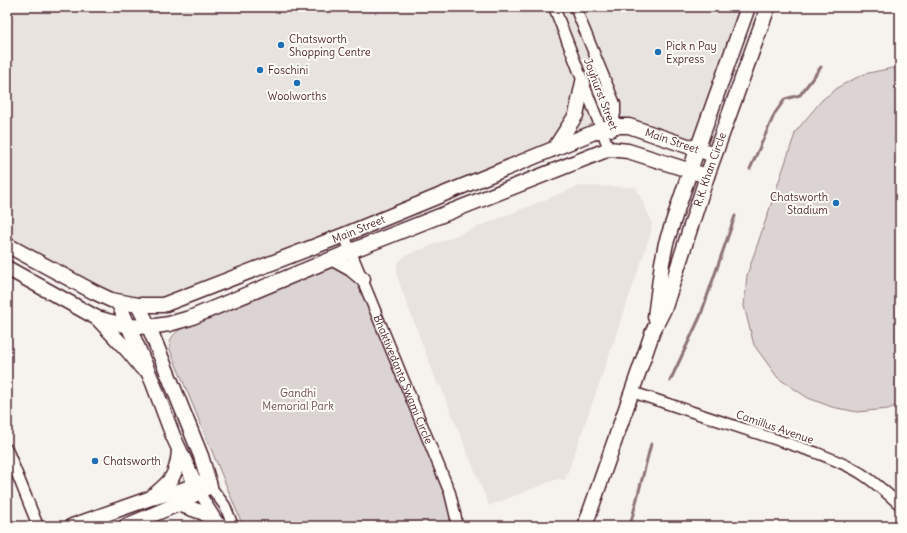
<svg xmlns="http://www.w3.org/2000/svg" width="907" height="533" viewBox="0 0 907 533" font-family="Delius,sans-serif">
	<style>
		.built { fill: #e9e3e0 }
		.green { fill: #dcd4d2; stroke: #937a7e }
		.lines { fill: none; stroke-linecap: round; stroke-linejoin: round }
		.stream { stroke: #8e7378; stroke-width: 3 }
		.street-casing { stroke: #4a1f2b; stroke-width: 13 }
		.secondary-casing { stroke: #4a1f2b; stroke-width: 17 }
		.street { stroke: #fdfcf7; stroke-width: 10 }
		.secondary { stroke: #fdfcf7; stroke-width: 14 }
		.poi-dot { fill: #1f6fb2; stroke: #fdfcf7; stroke-width: 1.5 }
		.labels { text-anchor: middle; dominant-baseline: central; stroke-width: 4; stroke-linejoin: round; paint-order: stroke }
		.poi-label { font-size: 11px; fill: #4a1f2b; stroke: #fdfcf7; text-anchor: start }
		.street-label { font-size: 11px; fill: #4a1f2b; stroke: #fdfcf7 }
		.park-label { font-size: 11px; fill: #6e4c55; stroke: #fdfcf7 }
	</style>
	<rect width="100%" height="100%" fill="#f6f3ef"/>
	<filter id="ink" filterUnits="userSpaceOnUse"><feTurbulence type="fractalNoise" baseFrequency=".025" numOctaves="2"/><feDisplacementMap in="SourceGraphic" scale="8" xChannelSelector="R" yChannelSelector="G"/><feConvolveMatrix kernelMatrix="1 2 1 2 8 2 1 2 1" color-interpolation-filters="sRGB"/></filter>
	<g filter="url(#ink)">
		<g class="built">
			<polygon points="7,7 748,7 696,150 630,126 173,301 138,305 7,245"/>
			<polygon points="579,186 636,187 652,222 651,233 601,379 565,480 557,479 489,506 440,385 438,386 401,288 397,276 397,265 399,261 407,255"/>
		</g>
		<g class="green">
			<polygon points="892,68 900,68 900,404 888,409 857,412 832,407 808,398 778,378 754,345 744,306 747,275 796,131 822,100 840,86 864,74"/>
			<path d="M337,266L356,279L450,507V526H243L170,350C168,340 173,334 182,328Z"/>
		</g>
		<g class="lines">
			<g class="stream">
				<polyline points="750,169 775,113 785,99 800,95 821,67"/>
				<polyline points="670,381 700,317 735,216"/>
				<polyline points="630,526 651,444"/>
			</g>
			<defs>
				<g id="street">
					<polyline points="554,7 609,149"/>
					<polyline points="575,7 615,104 615,113 612,131"/>
					<path id="s1" d="M344,235L450,493L456,518L455,526"/>
					<path d="M632,392L817,453C832,459 848,465 862,474C876,483 888,494 900,505"/>
					<polyline points="7,449 38,526"/>
					<polyline points="210,486 225,506 233,526"/>
					<polyline points="199,492 216,519"/>
				</g>
				<g id="secondary">
					<polyline points="554,149 576,115 583,82"/>
					<path id="s2" d="M7,245L94,292L111,300L138,305H163L344,235L602,129L613,126H629L714,155"/>
					<polyline points="333,259 351,269 363,279"/>
					<polyline points="7,268 97,318 108,321 129,326 149,327 169,324 190,318 351,251 609,149 628,151 707,176"/>
					<polyline points="118,302 153,383 173,436 199,492"/>
					<polyline points="655,317 662,263 666,243 697,150 748,7"/>
					<polyline points="97,318 129,352 142,368"/>
					<path d="M153,496C171,481 177,476 179,451"/>
					<polyline points="178,504 204,513 219,525"/>
					<polyline points="72,526 151,498 182,490 200,483"/>
					<polyline points="126,526 178,504 210,486 201,456 149,327 138,305"/>
					<path id="s3" d="M585,526L653,331L665,307L707,176L768,7"/>
				</g>
			</defs>
			<use href="#street" class="street-casing"/>
			<use href="#secondary" class="secondary-casing"/>
			<use href="#street" class="street"/>
			<use href="#secondary" class="secondary"/>
		</g>
	</g>
	<g class="poi-dot">
		<circle cx="281" cy="45" r="4"/>
		<circle cx="658" cy="52" r="4"/>
		<circle cx="260" cy="70" r="4"/>
		<circle cx="297" cy="83" r="4"/>
		<circle cx="836" cy="203" r="4"/>
		<circle cx="95" cy="461" r="4"/>
	</g>
	<g class="labels">
		<g class="poi-label">
			<text x="289" y="39">Chatsworth<tspan x="289" dy="13">Shopping Centre</tspan></text>
			<text x="666" y="46">Pick n Pay<tspan x="666" dy="13">Express</tspan></text>
			<text x="268" y="70">Foschini</text>
			<text x="297" y="96" text-anchor="middle">Woolworths</text>
			<text x="828" y="197" text-anchor="end">Chatsworth<tspan x="828" dy="13">Stadium</tspan></text>
			<text x="103" y="461">Chatsworth</text>
		</g>
		<g class="street-label">
			<text transform="translate(601 94) rotate(69)">Joyhurst Street</text>
			<text stroke="none"><textPath href="#s2" startOffset="716">Main Street</textPath></text>
			<text stroke="none"><textPath href="#s3" startOffset="378">R.K. Khan Circle</textPath></text>
			<text stroke="none"><textPath href="#s2" startOffset="380">Main Street</textPath></text>
			<text stroke="none"><textPath href="#s1" startOffset="156">Bhaktivedanta Swami Circle</textPath></text>
			<text transform="translate(775 427) rotate(19)">Camillus Avenue</text>
		</g>
		<g class="park-label">
			<text x="298" y="393">Gandhi<tspan x="298" dy="13">Memorial Park</tspan></text>
		</g>
	</g>
	<rect width="907" height="533" fill="none" stroke="#fdfcf7" stroke-width="24"/>
	<rect x="12" y="12" width="883" height="509" fill="none" stroke="#4a1f2b" stroke-width="1.5" filter="url(#ink)"/>
</svg>
